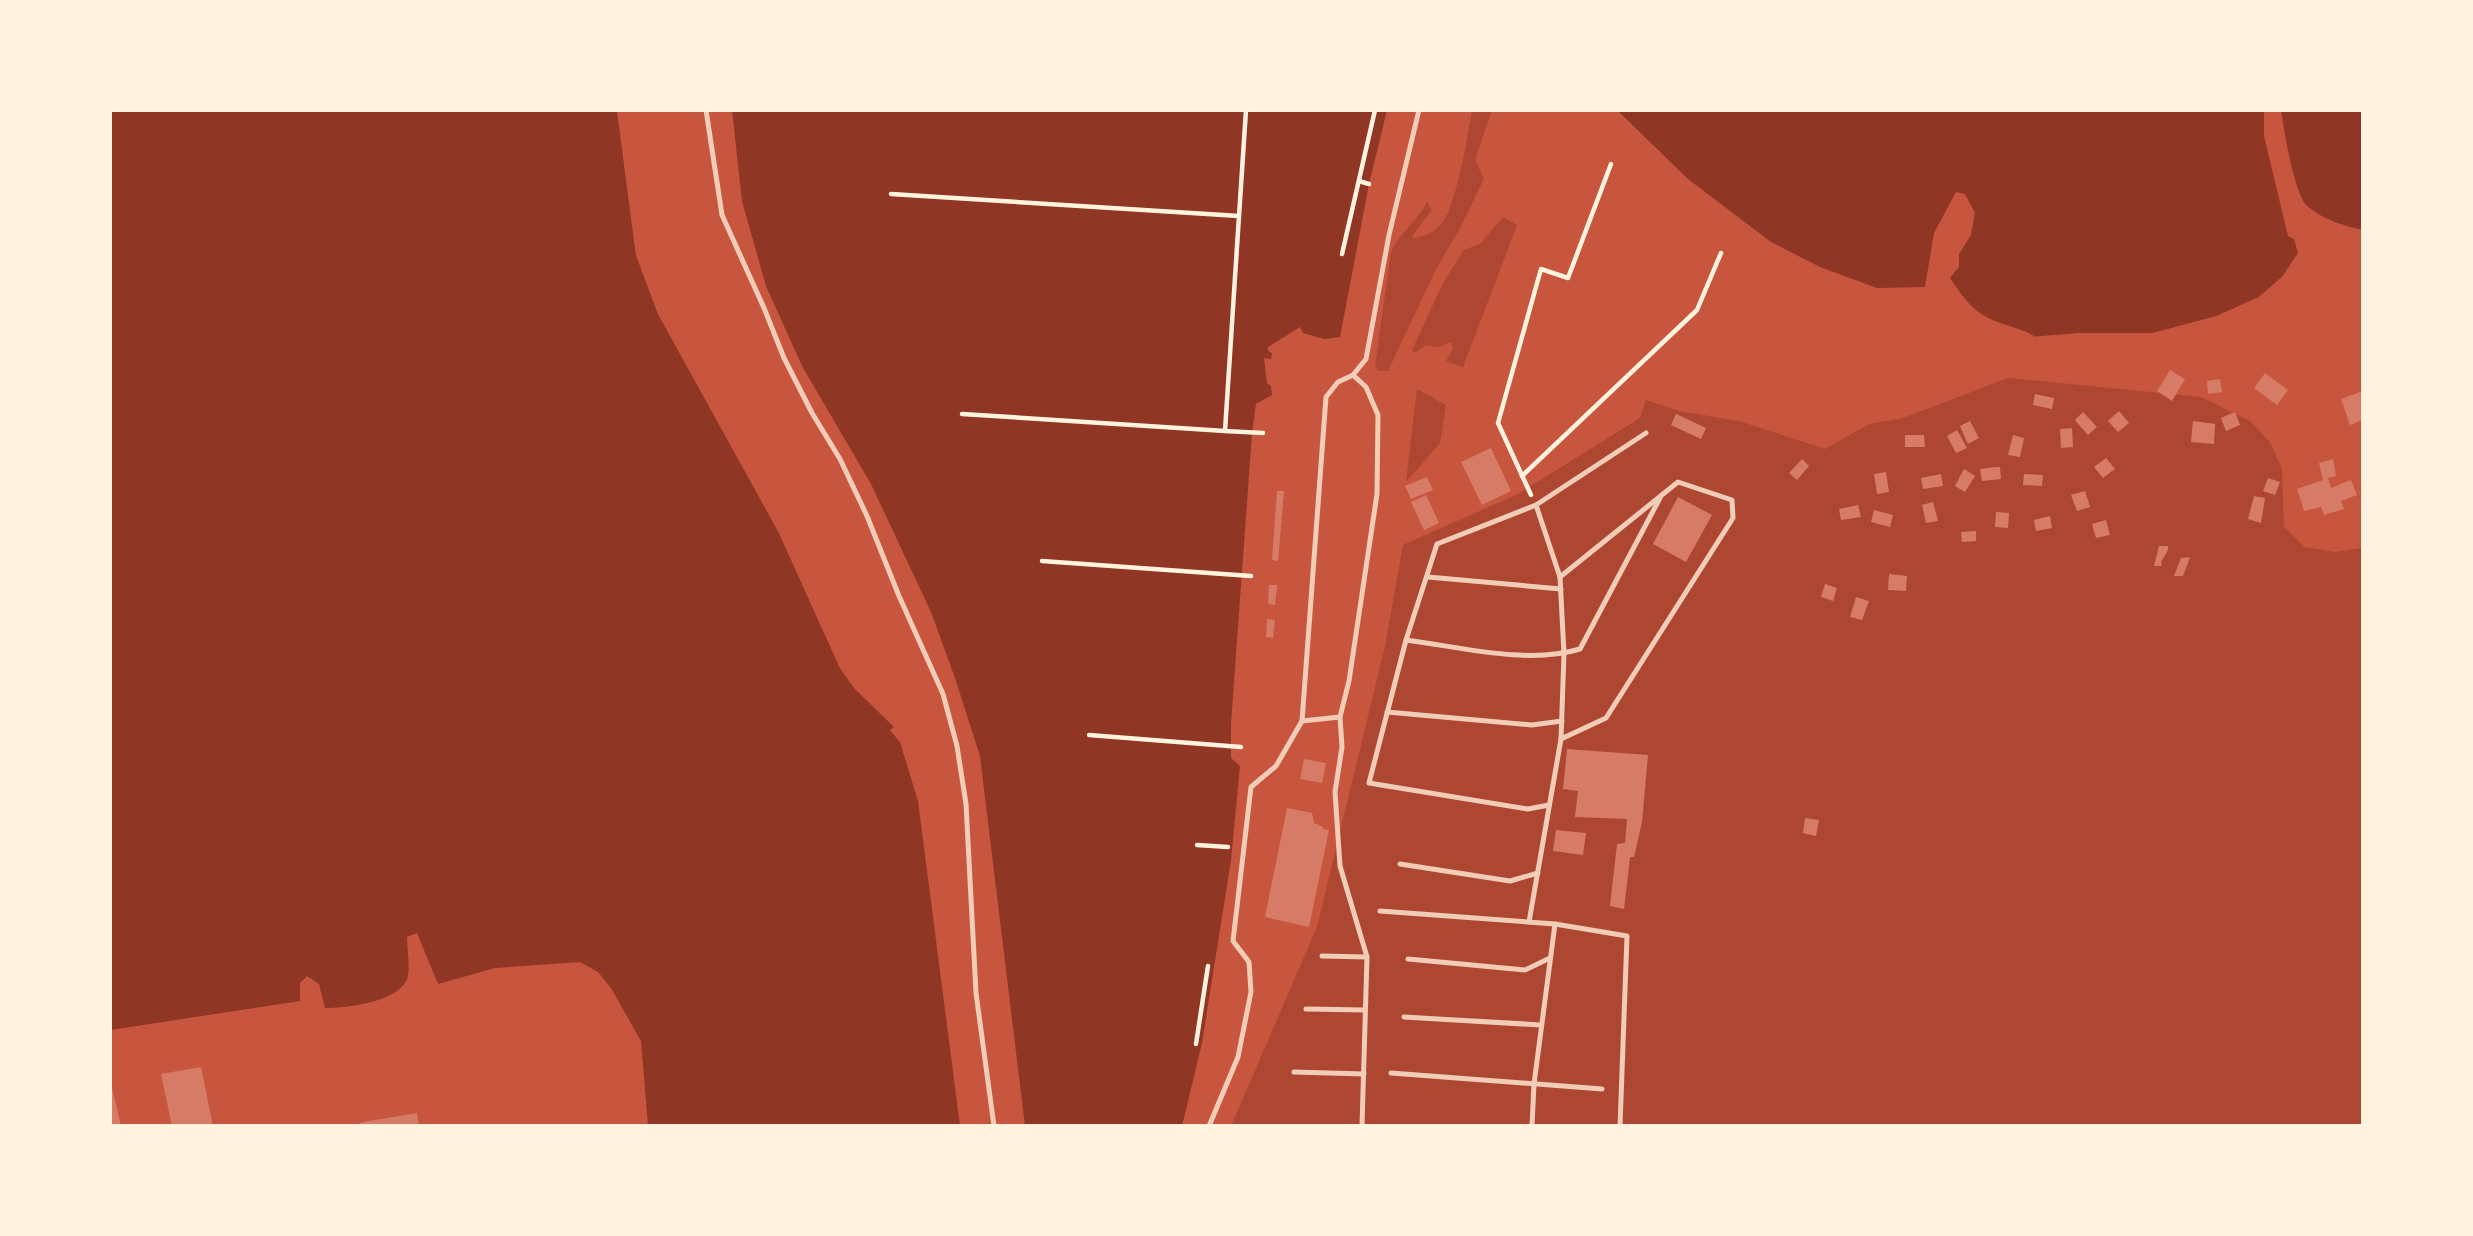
<svg xmlns="http://www.w3.org/2000/svg" width="2473" height="1236" viewBox="0 0 2473 1236" font-family="Overpass,sans-serif">
	<style>
		.green { fill: #ae4732 }
		.water { fill: #8f3625 }
		.pier { fill: #c8553d }
		.building { fill: #d67c66 }
		.lines { fill: none; stroke-linecap: round; stroke-linejoin: round }
		.path { stroke: #fff3e0; stroke-width: 4.5 }
		.service { stroke: #f1ccb7; stroke-width: 5 }
	</style>
	<rect width="100%" height="100%" fill="#c8553d"/>
	<g class="green">
		<path d="M1472,110H1492L1475,160L1484,179L1458,232L1436,269L1388,371H1379L1375,366L1391,252C1401,231 1418,220 1427,202L1432,210L1412,236L1413,239C1424,236 1434,233 1442,223C1456,208 1468,134 1472,110Z"/>
		<polygon points="1503,217 1517,225 1463,367 1446,361 1453,349 1451,342 1438,347 1426,345 1415,353 1412,350 1443,283 1464,250 1480,244"/>
		<polygon points="2008,378 2201,397 2250,421 2270,442 2282,469 2284,527 2305,547 2335,552 2363,548 2363,1126 1231,1126 1317,927 1385,646 1403,545 1518,494 1640,418 1646,400 1679,411 1739,421 1825,449 1869,424 1903,418"/>
		<polygon points="1417,389 1446,405 1440,443 1406,482"/>
	</g>
	<g class="water">
		<path d="M110,110H617L636,255L658,314L779,533L840,668L855,689L895,727L890,730L900,742L918,801L960,1126H648L641,1041L611,988L598,972L580,962L495,968L438,984L417,933L407,937C407,949 410,964 408,976C402,1002 347,1008 325,1008L319,984L307,976L300,983V1001L110,1030Z"/>
		<polygon points="732,110 1387,110 1369,184 1340,337 1324,339 1303,333 1300,327 1268,347 1268,351 1272,353 1271,359 1264,358 1267,383 1271,386 1272,395 1256,404 1252,433 1231,724 1231,758 1240,766 1231,860 1202,1043 1182,1126 1025,1126 980,756 955,678 931,612 871,484 802,366 766,286 742,201"/>
		<path d="M1617,110H2264V136L2288,236L2294,239L2298,253L2282,277L2259,297L2217,316L2153,333H2080L2037,338C2020,326 1996,325 1980,313C1967,304 1959,291 1950,278L1959,267V254L1971,235L1975,213L1965,194L1956,192L1934,233L1925,287L1877,288L1820,267L1771,242L1688,179Z"/>
		<path d="M2281,110H2363V230C2344,226 2322,219 2307,206C2294,193 2284,130 2281,110Z"/>
	</g>
	<g class="pier">
		<polygon points="617,110 621,110 640,255 662,313 783,531 844,667 857,687 897,725 895,731 903,741 900,742 890,730 894,727 855,689 840,668 779,533 658,314 636,255"/>
		<polygon points="2282,277 2285,279 2260,300 2218,319 2154,336 2081,337 2037,342 2030,337 2080,333 2153,333 2217,316 2259,297"/>
	</g>
	<g class="building">
		<polygon points="2170,370 2185,379 2172,401 2157,391"/>
		<polygon points="2265,373 2288,390 2277,405 2254,388"/>
		<polygon points="2220,379 2222,392 2208,394 2207,381"/>
		<polygon points="2363,391 2363,420 2350,425 2341,399"/>
		<polygon points="2035,394 2054,398 2052,409 2033,405"/>
		<polygon points="2119,411 2129,423 2118,432 2108,421"/>
		<polygon points="2083,412 2097,427 2088,435 2075,420"/>
		<polygon points="2235,412 2240,425 2226,431 2221,418"/>
		<polygon points="1676,414 1706,428 1701,439 1671,425"/>
		<polygon points="1970,421 1979,438 1968,444 1960,426"/>
		<polygon points="2193,421 2215,424 2214,444 2191,442"/>
		<polygon points="2072,428 2073,447 2061,448 2060,429"/>
		<polygon points="1957,430 1967,448 1956,453 1947,436"/>
		<polygon points="1905,435 1924,435 1925,447 1905,447"/>
		<polygon points="2013,435 2024,438 2020,457 2008,455"/>
		<polygon points="1491,448 1511,491 1482,505 1461,462"/>
		<polygon points="2106,458 2115,469 2103,478 2094,467"/>
		<polygon points="1802,459 1809,466 1797,480 1789,473"/>
		<polygon points="2333,459 2336,476 2328,478 2331,488 2351,480 2357,495 2341,501 2344,509 2324,515 2321,507 2304,511 2297,489 2323,480 2319,463"/>
		<polygon points="1996,467 2000,467 2001,479 1982,481 1980,469"/>
		<polygon points="1964,469 1975,476 1965,492 1955,486"/>
		<polygon points="1886,472 1889,492 1877,494 1874,474"/>
		<polygon points="1941,474 1943,486 1923,489 1921,478"/>
		<polygon points="2024,474 2043,475 2042,486 2023,485"/>
		<polygon points="1427,477 1433,490 1411,499 1405,486"/>
		<polygon points="2268,478 2280,482 2275,495 2263,491"/>
		<polygon points="1277,491 1284,491 1278,561 1272,560"/>
		<polygon points="2085,491 2090,507 2077,511 2071,495"/>
		<polygon points="1426,495 1439,523 1424,530 1411,502"/>
		<polygon points="2254,496 2265,498 2261,523 2248,519"/>
		<polygon points="1678,497 1712,515 1686,562 1653,544"/>
		<polygon points="1933,502 1938,521 1926,523 1922,505"/>
		<polygon points="1858,505 1861,517 1841,520 1839,509"/>
		<polygon points="1874,510 1893,515 1890,527 1871,522"/>
		<polygon points="1996,512 2009,513 2008,528 1995,527"/>
		<polygon points="2050,516 2052,528 2036,531 2034,520"/>
		<polygon points="2106,520 2110,535 2096,538 2092,524"/>
		<polygon points="1976,531 1976,541 1962,542 1961,532"/>
		<polygon points="2159,546 2168,546 2168,550 2161,562 2162,566 2154,566"/>
		<polygon points="2190,557 2183,576 2174,576 2181,558"/>
		<polygon points="1889,574 1907,576 1906,591 1888,590"/>
		<polygon points="1825,584 1837,588 1833,601 1821,597"/>
		<polygon points="1269,585 1277,585 1275,605 1268,604"/>
		<polygon points="1856,597 1869,601 1862,620 1850,617"/>
		<polygon points="1267,619 1275,620 1273,638 1266,637"/>
		<polygon points="1567,749 1648,755 1642,822 1634,857 1630,857 1624,909 1610,906 1617,844 1625,843 1627,819 1575,817 1578,791 1563,789"/>
		<polygon points="1304,759 1326,763 1322,783 1300,779"/>
		<polygon points="1287,808 1312,813 1314,823 1323,827 1323,829 1329,830 1309,927 1265,917"/>
		<polygon points="1805,818 1819,820 1816,836 1803,833"/>
		<polygon points="1556,830 1586,833 1583,855 1553,851"/>
		<polygon points="201,1067 213,1126 172,1126 161,1074"/>
		<polygon points="110,1084 111,1084 121,1126 110,1126"/>
		<polygon points="417,1113 419,1126 354,1126 363,1122"/>
	</g>
	<g class="lines">
		<g class="path">
			<polyline points="1359,181 1369,184"/>
			<polyline points="891,194 1239,216 1225,431 1263,433"/>
			<polyline points="1239,216 1246,110"/>
			<polyline points="1342,254 1375,110"/>
			<polyline points="962,414 1225,431"/>
			<polyline points="1522,476 1697,310 1721,253"/>
			<polyline points="1531,495 1498,423 1541,269 1568,278 1611,164"/>
			<polyline points="1042,561 1251,576"/>
			<polyline points="1089,735 1241,747"/>
			<polyline points="1197,845 1228,847"/>
			<polyline points="1196,1044 1208,966"/>
		</g>
		<g class="service">
			<polyline points="706,110 722,215 764,308 784,358 812,413 840,459 867,516 899,596 943,694 957,746 966,804 976,993 994,1126"/>
			<polyline points="1428,577 1561,589"/>
			<polyline points="1560,577 1678,482 1732,500 1733,518 1606,718 1561,739"/>
			<path d="M1406,640C1460,647 1528,665 1580,649L1660,498"/>
			<polyline points="1387,712 1532,725 1562,721"/>
			<polyline points="1340,717 1342,747 1335,792 1340,866 1367,957 1362,1126"/>
			<polyline points="1302,721 1340,717 1349,681 1377,494 1378,415 1366,387 1353,375"/>
			<polyline points="1549,805 1528,809 1369,783 1406,640 1437,544 1536,505 1646,433"/>
			<polyline points="1400,864 1510,881 1538,873"/>
			<polyline points="1380,911 1555,924 1627,936 1620,1126"/>
			<polyline points="1529,922 1561,739 1564,654 1560,577 1536,505"/>
			<polyline points="1322,956 1367,957"/>
			<polyline points="1408,959 1525,970 1550,958"/>
			<polyline points="1306,1009 1365,1010"/>
			<polyline points="1404,1017 1541,1025"/>
			<polyline points="1294,1072 1364,1074"/>
			<polyline points="1391,1073 1602,1089"/>
			<polyline points="1209,1126 1238,1057 1251,992 1249,962 1233,941 1251,787 1276,766 1302,721 1326,397 1338,382 1353,375 1366,359 1389,235 1419,110"/>
			<polyline points="1532,1126 1534,1084 1555,924"/>
		</g>
	</g>
	<rect width="2473" height="1236" fill="none" stroke="#fff3e0" stroke-width="224"/>
</svg>
